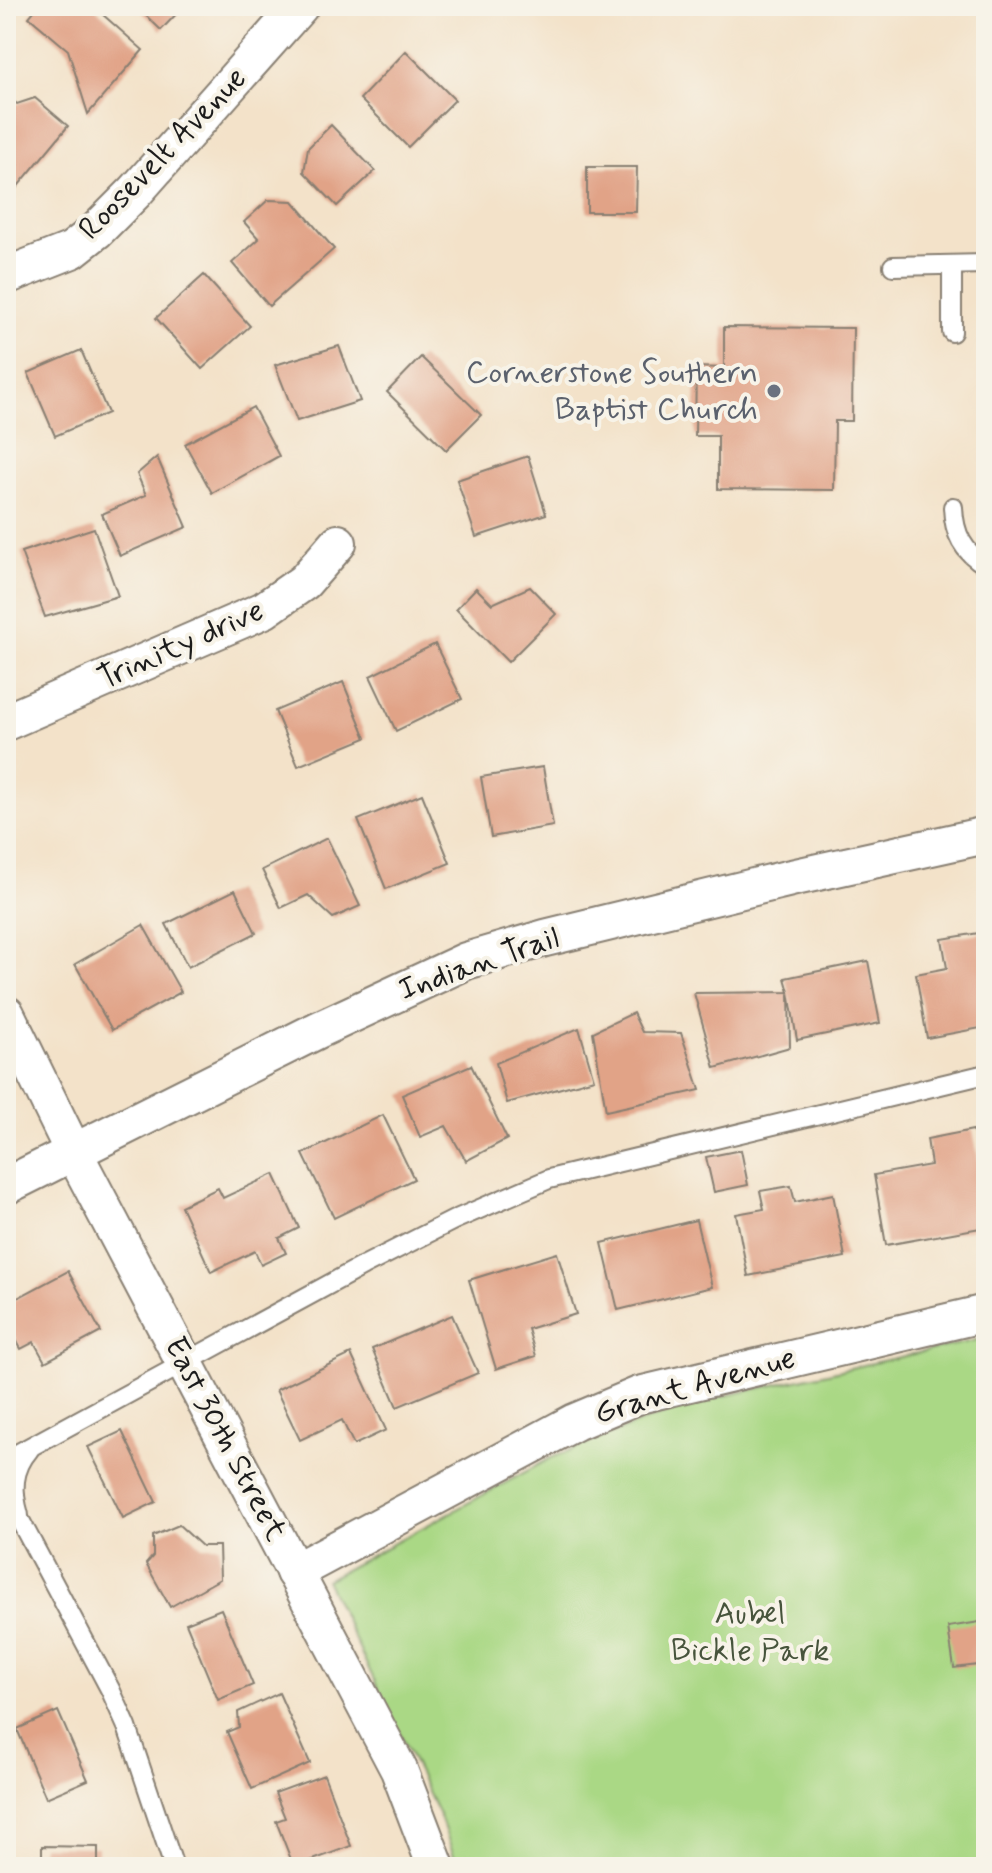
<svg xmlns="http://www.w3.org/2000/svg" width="992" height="1873" viewBox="0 0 992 1873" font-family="Mynerve,sans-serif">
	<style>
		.green { fill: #aad885; stroke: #637a50; stroke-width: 2 }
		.building { fill: #e1a387 }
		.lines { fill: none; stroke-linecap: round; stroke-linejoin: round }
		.service-casing { stroke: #887f72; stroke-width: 22 }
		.minor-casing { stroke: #887f72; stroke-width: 40 }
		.service { stroke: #fff; stroke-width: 18 }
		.minor { stroke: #fff; stroke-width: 36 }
		.worship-dot { fill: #6b7280; stroke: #f7f3e8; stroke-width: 3 }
		.labels { text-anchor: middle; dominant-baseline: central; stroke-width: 8; stroke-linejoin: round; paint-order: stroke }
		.street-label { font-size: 32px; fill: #1c1c1c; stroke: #f7f3e8 }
		.worship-label { font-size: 32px; fill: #5b616d; stroke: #f7f3e8; text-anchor: end }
		.park-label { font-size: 32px; fill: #47543c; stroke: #f7f3e8 }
	</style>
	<rect width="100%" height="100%" fill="#f7f3e8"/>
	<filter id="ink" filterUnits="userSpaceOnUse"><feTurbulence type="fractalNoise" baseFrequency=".0125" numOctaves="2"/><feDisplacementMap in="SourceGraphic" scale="16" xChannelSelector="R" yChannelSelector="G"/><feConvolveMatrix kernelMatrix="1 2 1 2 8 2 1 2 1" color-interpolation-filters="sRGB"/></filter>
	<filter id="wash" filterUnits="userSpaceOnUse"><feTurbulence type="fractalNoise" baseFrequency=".006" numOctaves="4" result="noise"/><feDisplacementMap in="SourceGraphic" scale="32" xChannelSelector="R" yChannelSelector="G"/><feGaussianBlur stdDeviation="1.8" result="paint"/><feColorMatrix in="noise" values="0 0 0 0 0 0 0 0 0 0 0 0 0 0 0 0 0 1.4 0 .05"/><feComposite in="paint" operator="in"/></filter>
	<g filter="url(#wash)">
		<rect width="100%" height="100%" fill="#f3e2c9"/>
		<polygon class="green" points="986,1338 986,1867 458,1867 440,1817 326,1580 551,1458 641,1422 710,1399"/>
		<g id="blocks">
			<g class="building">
				<polygon points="38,6 93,6 143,50 88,114 68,50 29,17"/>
				<polygon points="136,6 184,6 161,30"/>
				<polygon points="406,51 455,100 408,147 360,99"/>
				<polygon points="6,95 17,104 35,98 68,126 9,197 6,195"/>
				<polygon points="331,125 375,171 337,206 304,172 308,148"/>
				<polygon points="587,167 637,167 636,212 587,212"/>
				<polygon points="268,200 293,201 334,249 269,306 232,263 259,239 244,222"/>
				<polygon points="204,275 250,326 202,369 156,318"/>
				<polygon points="724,327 853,328 852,421 835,421 834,490 718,489 718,436 695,436 696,367 724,368"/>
				<polygon points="339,346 360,401 297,421 275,365"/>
				<polygon points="81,350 108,413 55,436 28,373"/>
				<polygon points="421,357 481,415 446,450 387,392"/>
				<polygon points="253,407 279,456 212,493 185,444"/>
				<polygon points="528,456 546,514 476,537 457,480"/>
				<polygon points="157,457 187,527 120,556 102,514 146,495 137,474"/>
				<polygon points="94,528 118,596 45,617 21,552"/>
				<polygon points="530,587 556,614 508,662 456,609 476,588 492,604"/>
				<polygon points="435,644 462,699 396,731 370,676"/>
				<polygon points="343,682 366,738 298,766 275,711"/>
				<polygon points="543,767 553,826 491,837 481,777"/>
				<polygon points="422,794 450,863 386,889 358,820"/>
				<polygon points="327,838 360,906 333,918 308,895 281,908 262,870"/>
				<polygon points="235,890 256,933 188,967 166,924"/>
				<polygon points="143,925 181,992 112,1030 75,964"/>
				<polygon points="985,932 986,1027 927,1038 916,974 947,968 942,939"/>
				<polygon points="868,961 880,1023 797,1040 789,992 790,1047 715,1068 694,993 789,992 785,978"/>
				<polygon points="633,1013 642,1032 681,1033 700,1090 606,1111 593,1032"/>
				<polygon points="579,1028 594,1079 507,1103 496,1063"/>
				<polygon points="471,1065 507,1139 466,1161 446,1126 420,1137 402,1095"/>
				<polygon points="383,1115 414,1179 334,1218 303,1154"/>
				<polygon points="973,1130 986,1199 986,1227 886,1245 874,1175 931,1165 927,1139"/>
				<polygon points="741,1150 748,1185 714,1192 706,1157"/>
				<polygon points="274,1174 299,1228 279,1238 286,1253 261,1265 255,1251 211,1272 181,1206 218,1188 223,1198"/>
				<polygon points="791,1186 795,1202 833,1194 845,1257 748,1276 736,1214 764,1209 760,1191"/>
				<polygon points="696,1220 712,1287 618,1310 602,1243"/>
				<polygon points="557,1253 576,1314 528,1329 536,1356 496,1369 469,1280"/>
				<polygon points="68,1271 101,1332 45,1362 34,1342 21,1349 6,1321 6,1304"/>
				<polygon points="452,1315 478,1373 397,1407 372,1349"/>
				<polygon points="351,1354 386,1430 354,1445 342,1420 300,1440 276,1390"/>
				<polygon points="122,1431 156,1502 123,1518 88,1447"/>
				<polygon points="179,1525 202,1546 219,1546 220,1579 170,1607 146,1564 153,1556 153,1536"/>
				<polygon points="221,1609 253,1685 218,1700 186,1623"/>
				<polygon points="986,1621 986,1664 954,1668 948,1627"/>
				<polygon points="279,1693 310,1763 252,1789 227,1732 239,1727 238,1712"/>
				<polygon points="58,1711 88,1780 46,1798 17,1729"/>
				<polygon points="324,1775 351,1846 294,1867 276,1821 285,1818 275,1793"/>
				<polygon points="42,1846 98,1847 98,1867 42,1867"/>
			</g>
		</g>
	</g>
	<g filter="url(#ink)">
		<use href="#blocks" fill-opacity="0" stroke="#887f72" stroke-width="2"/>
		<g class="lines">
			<defs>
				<g id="service">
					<polyline points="952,265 952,332"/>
					<polyline points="893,266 986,264"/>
					<path d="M953,507C954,534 963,552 986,565"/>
					<polyline points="6,1460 363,1266 454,1220 549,1179 986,1074"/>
					<polyline points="6,1503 21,1522 110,1689 127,1727 174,1867"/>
					<path d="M19,1515C12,1491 12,1470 29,1450"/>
				</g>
				<g id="minor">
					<polyline points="6,276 72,250 96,231 135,192 300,6"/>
					<polyline points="6,722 264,610 304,582 338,543"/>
					<polyline points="6,1014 73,1151 399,1770 436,1867"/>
					<polyline points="6,1186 318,1030 466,961 545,938 791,878 986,835"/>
					<polyline points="294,1572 575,1422 639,1395 986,1313"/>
				</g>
			</defs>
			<use href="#service" class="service-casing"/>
			<use href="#minor" class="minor-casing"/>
			<use href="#service" class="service"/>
			<use href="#minor" class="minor"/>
		</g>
	</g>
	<circle class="worship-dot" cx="774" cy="391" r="8"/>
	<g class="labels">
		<g class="street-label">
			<text transform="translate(163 154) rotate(-46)">Roosevelt Avenue</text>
			<text transform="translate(181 645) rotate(-24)">Trinity drive</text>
			<text transform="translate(479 964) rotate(-19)">Indian Trail</text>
			<text transform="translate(695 1386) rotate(-16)">Grant Avenue</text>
			<text transform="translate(225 1439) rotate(62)">East 30th Street</text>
		</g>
		<g class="worship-label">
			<text x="758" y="373">Cornerstone Southern<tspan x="758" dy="37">Baptist Church</tspan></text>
		</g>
		<g class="park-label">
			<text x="750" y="1614">Aubel<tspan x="750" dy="37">Bickle Park</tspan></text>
		</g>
	</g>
	<rect width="992" height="1873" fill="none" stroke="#f7f3e8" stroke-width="32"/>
</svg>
